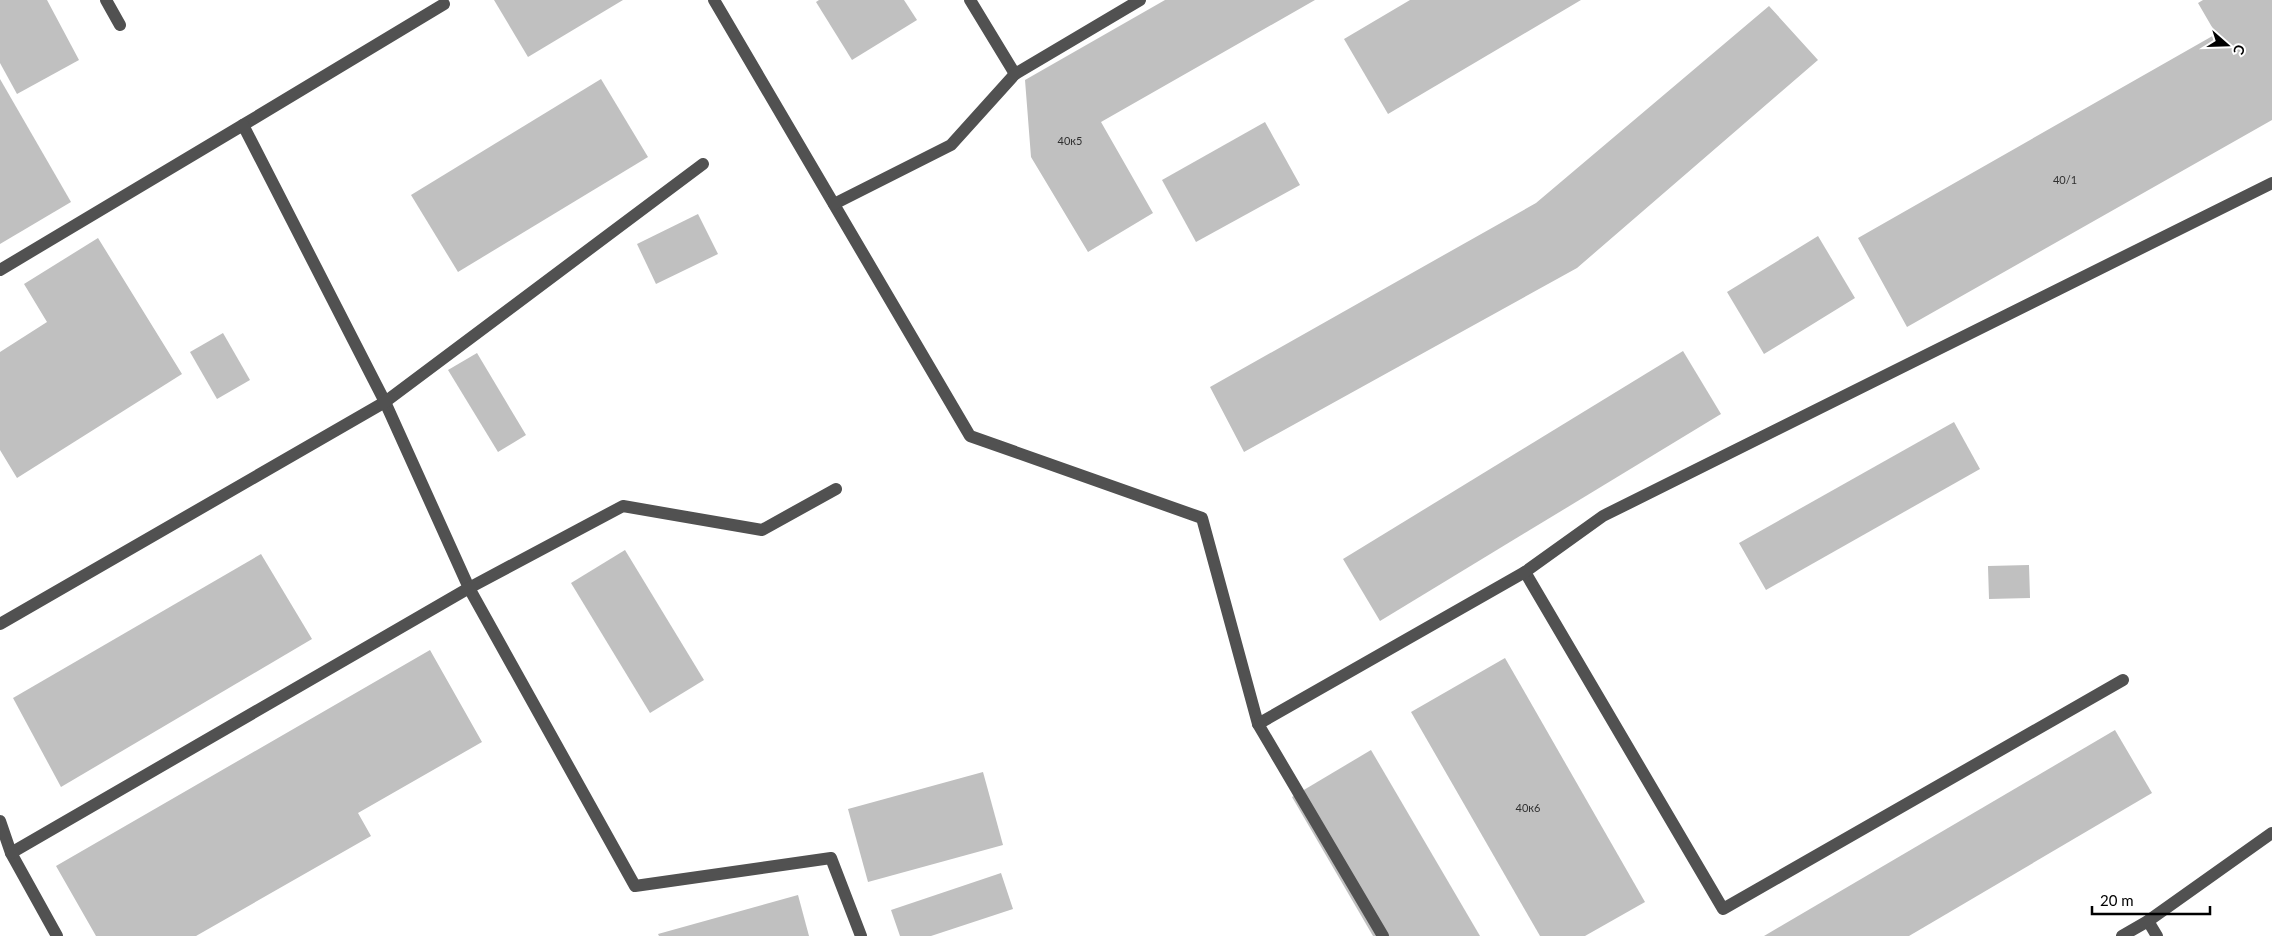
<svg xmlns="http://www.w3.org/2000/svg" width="2272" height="936" viewBox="0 0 2272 936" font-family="Lato,sans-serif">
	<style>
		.building { fill: #c0c0c0 }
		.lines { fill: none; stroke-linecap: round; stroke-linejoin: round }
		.minor { stroke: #515151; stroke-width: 12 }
		.labels { text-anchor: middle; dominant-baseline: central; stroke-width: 4; stroke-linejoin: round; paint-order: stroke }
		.number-label { font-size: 11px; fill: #303030 }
	</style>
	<rect width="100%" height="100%" fill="#fff"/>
	<g class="building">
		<polygon points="0,0 47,0 79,60 17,94 0,63"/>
		<polygon points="494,0 623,0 528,57"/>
		<polygon points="819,0 904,0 917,20 852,60 816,2"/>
		<polygon points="1165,0 1315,0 1101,122 1153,213 1088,252 1031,157 1025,80"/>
		<polygon points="1410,0 1581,0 1388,114 1344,39"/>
		<polygon points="2203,0 2272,0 2272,120 1907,327 1858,238 2216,34 2198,3"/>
		<polygon points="1769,6 1818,60 1577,268 1244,452 1210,387 1536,203"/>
		<polygon points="0,79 71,202 0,244"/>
		<polygon points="601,79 648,157 458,272 411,195"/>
		<polygon points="1265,122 1300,185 1196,242 1162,180"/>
		<polygon points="698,214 718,254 656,284 637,244"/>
		<polygon points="1818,236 1855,298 1764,354 1727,292"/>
		<polygon points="98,238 182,374 17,478 0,450 0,352 47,322 24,284"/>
		<polygon points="223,333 250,380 217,399 190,352"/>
		<polygon points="1683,351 1721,414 1380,621 1343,559"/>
		<polygon points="477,353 526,435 498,452 448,370"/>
		<polygon points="1954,422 1980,469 1766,590 1739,543"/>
		<polygon points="625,550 704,680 650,713 571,583"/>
		<polygon points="261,554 312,639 61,787 13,698"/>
		<polygon points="2029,565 2030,598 1989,599 1988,566"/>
		<polygon points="430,650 482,742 358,813 371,836 196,936 96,936 56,866"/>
		<polygon points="1505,658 1645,902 1585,936 1540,936 1411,712"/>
		<polygon points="2115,730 2152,793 1909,936 1764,936"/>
		<polygon points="1371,750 1480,936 1373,936 1292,797"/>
		<polygon points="983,772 1003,845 868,882 848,809"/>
		<polygon points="1001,873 1013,909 931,936 900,936 891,910"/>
		<polygon points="798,895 809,936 659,936 658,934"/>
	</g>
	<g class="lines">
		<g class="minor">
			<polyline points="106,0 120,25"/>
			<polyline points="714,0 970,436 1202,518 1258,724 1383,936"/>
			<polyline points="970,0 1015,74"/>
			<polyline points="243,125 444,4"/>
			<polyline points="834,204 951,145 1015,74 1140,0"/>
			<polyline points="0,270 243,125 385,402 469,588 635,886 831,858 861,936"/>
			<polyline points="1525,572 1723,909 2123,680"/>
			<polyline points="0,624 385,402 703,164"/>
			<polyline points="1258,724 1525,572 1603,516 2272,183"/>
			<polyline points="0,821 11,853 57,936"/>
			<polyline points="11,853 469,588 623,506 762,530 836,489"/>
			<polyline points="2148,921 2157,936"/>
			<polyline points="2122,936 2148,921 2272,833"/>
		</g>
	</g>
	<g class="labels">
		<g class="number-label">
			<text x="1070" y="140">40к5</text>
			<text x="2065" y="179">40/1</text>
			<text x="1528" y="807">40к6</text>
		</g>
	</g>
	<g transform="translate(2227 45) rotate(110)" stroke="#ffffff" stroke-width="4" paint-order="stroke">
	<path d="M0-4L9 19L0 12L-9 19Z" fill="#000000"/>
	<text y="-8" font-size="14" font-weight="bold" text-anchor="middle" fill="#000000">С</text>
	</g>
	<path d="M2092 906v8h118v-8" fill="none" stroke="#000000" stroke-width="2.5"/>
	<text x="2100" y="906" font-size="15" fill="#000000" stroke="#ffffff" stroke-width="4" paint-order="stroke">20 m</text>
</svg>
